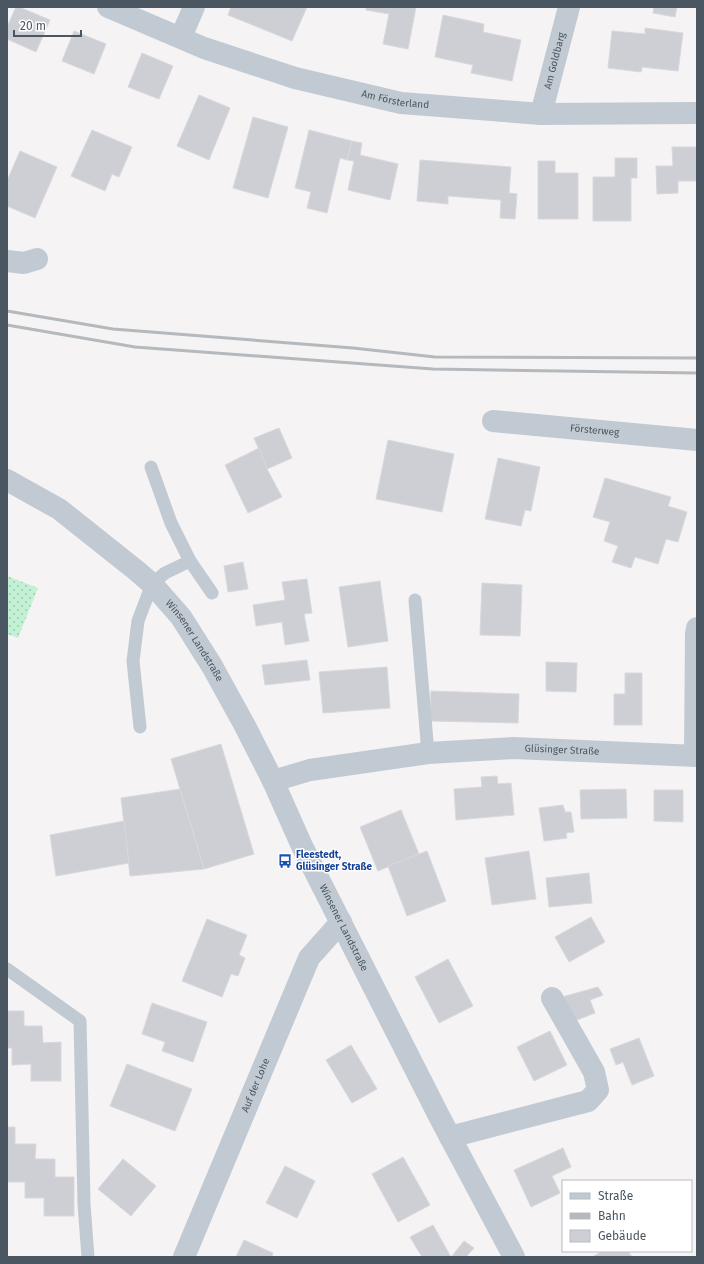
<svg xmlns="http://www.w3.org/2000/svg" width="704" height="1264" viewBox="0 0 704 1264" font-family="'Fira Sans',sans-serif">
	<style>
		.park { fill: url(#park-dots) }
		.building { fill: #cdcfd5; stroke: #d7d9de }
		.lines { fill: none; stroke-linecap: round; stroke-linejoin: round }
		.service { stroke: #c1cad2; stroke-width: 13 }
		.minor { stroke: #c1cad2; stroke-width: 22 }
		.tertiary { stroke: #c1cad2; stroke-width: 22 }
		.rail { stroke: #b5b8bd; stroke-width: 3 }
		.labels { text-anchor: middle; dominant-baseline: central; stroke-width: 3; stroke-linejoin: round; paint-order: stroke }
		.street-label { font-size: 10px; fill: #4a5661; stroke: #fff }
		.transit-label { font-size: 10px; font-weight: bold; fill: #164399; stroke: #fff; text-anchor: start }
	</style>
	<defs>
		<pattern id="park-dots" width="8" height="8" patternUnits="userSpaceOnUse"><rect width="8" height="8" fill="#c3f1d5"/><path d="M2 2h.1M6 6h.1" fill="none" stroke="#a0c6b0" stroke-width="1.8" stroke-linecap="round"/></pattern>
	</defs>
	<rect width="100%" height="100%" fill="#f5f3f3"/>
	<polygon class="park" points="7,576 38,588 18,638 7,634"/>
	<g class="building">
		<polygon points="16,7 19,7 50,20 36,52 7,39 7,27"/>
		<polygon points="231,7 307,7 292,41 228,15"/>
		<polygon points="366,7 416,7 408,49 383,44 389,14 366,10"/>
		<polygon points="654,7 677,7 675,17 653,13"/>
		<polygon points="443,15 484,24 483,32 521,40 512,81 471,73 473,65 435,57"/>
		<polygon points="645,28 683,33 678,71 642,67 641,72 608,68 612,31 645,34"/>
		<polygon points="74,31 106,44 94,74 62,61"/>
		<polygon points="142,53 173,66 159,99 128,87"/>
		<polygon points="199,95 230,108 209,160 177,146"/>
		<polygon points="253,117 288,127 268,198 233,188"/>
		<polygon points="92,130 132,147 119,177 112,174 105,191 71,176"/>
		<polygon points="309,130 352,141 347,160 340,158 327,213 307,208 311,192 295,188"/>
		<polygon points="352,141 362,143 360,155 398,164 390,200 348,190 354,161 347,160"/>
		<polygon points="672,147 697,147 697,181 678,181 678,193 657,194 656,166 673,166"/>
		<polygon points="20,151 57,167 35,218 7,206 7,181"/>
		<polygon points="615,158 637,158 637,178 631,178 631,221 593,221 593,177 615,177"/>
		<polygon points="420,160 511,167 509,193 517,194 515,219 500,218 501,200 448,196 448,204 417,201"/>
		<polygon points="538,161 555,161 555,173 578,173 578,219 538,219"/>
		<polygon points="279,428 292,458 267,469 254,438"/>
		<polygon points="388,440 454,454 442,512 376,499"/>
		<polygon points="259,448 267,469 282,497 248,513 225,465"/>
		<polygon points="498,458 540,467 531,511 525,510 521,526 485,519"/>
		<polygon points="605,478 671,497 668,506 687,512 678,542 666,539 658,564 635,557 631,568 612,562 618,546 604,541 610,522 593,517"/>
		<polygon points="243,562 248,589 228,592 224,566"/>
		<polygon points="307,579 312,613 304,614 309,641 285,645 282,622 256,626 253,605 285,600 282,582"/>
		<polygon points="380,581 388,641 348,647 339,587"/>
		<polygon points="482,583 522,585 520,636 480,635"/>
		<polygon points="307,660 310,680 265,685 262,665"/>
		<polygon points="546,662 577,663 576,692 546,691"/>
		<polygon points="387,667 390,708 323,713 319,672"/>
		<polygon points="625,673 642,673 642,725 614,725 614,694 625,694"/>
		<polygon points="431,691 519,694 518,723 430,721"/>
		<polygon points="221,744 254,854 204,869 171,759"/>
		<polygon points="497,776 498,784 511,783 514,815 456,820 454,789 482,787 481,777"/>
		<polygon points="180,789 204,869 130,876 121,798"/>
		<polygon points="626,789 627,818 581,819 580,790"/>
		<polygon points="654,790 683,790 683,822 654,821"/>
		<polygon points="563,805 565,812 571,812 574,832 566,833 567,838 544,841 539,808"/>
		<polygon points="401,810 419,854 378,871 360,827"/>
		<polygon points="124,821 129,863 56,876 50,835"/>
		<polygon points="427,851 446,901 407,916 388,866"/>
		<polygon points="529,851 536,899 492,905 485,858"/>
		<polygon points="589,873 592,903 549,907 546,878"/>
		<polygon points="591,917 605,942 569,962 555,937"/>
		<polygon points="207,919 247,935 239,955 245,958 238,976 231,974 222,997 182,981"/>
		<polygon points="448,959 473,1006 439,1023 415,977"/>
		<polygon points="598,987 603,995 590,1000 595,1013 572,1022 562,997"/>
		<polygon points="152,1003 207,1022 193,1062 162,1051 165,1042 142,1034"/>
		<polygon points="7,1011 24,1011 24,1026 42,1026 43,1043 61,1042 61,1081 31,1081 31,1064 12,1065 12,1048 7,1048"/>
		<polygon points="550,1031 567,1065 534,1081 517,1047"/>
		<polygon points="639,1038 654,1076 632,1085 623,1062 616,1065 610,1049"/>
		<polygon points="351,1045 377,1089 352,1103 326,1060"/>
		<polygon points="127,1064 192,1089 175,1131 110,1106"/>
		<polygon points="7,1127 15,1127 15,1144 36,1144 35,1159 55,1159 55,1177 74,1177 74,1216 44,1216 44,1198 25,1198 25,1182 7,1182"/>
		<polygon points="563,1148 571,1167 552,1176 560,1193 531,1207 514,1170"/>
		<polygon points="403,1157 430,1205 398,1222 372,1174"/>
		<polygon points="123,1159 156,1186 131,1216 98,1189"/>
		<polygon points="285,1166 315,1181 297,1218 266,1203"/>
		<polygon points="433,1225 451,1257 422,1257 410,1237"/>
		<polygon points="244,1240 273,1253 272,1257 236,1257"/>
		<polygon points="464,1241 474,1248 466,1257 454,1257 452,1256"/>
		<polygon points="603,1251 628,1251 632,1257 592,1257"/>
	</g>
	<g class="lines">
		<g class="service">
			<polyline points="190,561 212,593"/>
			<polyline points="415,600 428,753"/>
			<polyline points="140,727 133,661 138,621 152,584 165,573 190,561 171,523 151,467"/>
			<polyline points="7,969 80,1021 84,1204 88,1257"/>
		</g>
		<g class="minor">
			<path id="s1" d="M108,7L204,48L295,78L401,103L541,114L697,113"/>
			<polyline points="181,37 194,7"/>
			<path id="s2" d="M541,114L569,7"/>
			<polyline points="7,261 24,263 37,259"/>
			<path id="s3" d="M493,421L697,440"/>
			<polyline points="695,756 696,634 697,628"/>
			<polyline points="450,1137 588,1101 598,1090 594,1072 552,998"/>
			<path id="s4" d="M184,1257L309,958L341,922"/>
		</g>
		<g class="tertiary">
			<path id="s5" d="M7,480L59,509L137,571L152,584L181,617L212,666L245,726L273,781L302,846L440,1118L514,1257"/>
			<path id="s6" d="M273,781L310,770L428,753L514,748L697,756"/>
		</g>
		<g class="rail">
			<polyline points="7,311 113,329 353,348 435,357 697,358"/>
			<polyline points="7,325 135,347 433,369 697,373"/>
		</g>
	</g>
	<defs>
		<symbol id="bus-bare" viewBox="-9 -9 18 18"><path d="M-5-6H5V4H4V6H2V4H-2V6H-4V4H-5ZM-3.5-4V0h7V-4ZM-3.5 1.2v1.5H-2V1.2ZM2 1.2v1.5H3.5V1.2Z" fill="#1a4fb4" stroke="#fff" stroke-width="2.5" paint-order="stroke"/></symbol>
	</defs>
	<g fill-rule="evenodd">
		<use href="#bus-bare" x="275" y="851" width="20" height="20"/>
	</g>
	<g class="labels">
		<g class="street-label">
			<text stroke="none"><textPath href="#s2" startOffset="55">Am Goldbarg</textPath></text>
			<text stroke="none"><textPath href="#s1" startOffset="303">Am Försterland</textPath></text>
			<text stroke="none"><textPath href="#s3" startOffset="102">Försterweg</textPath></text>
			<text stroke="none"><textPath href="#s5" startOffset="250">Winsener Landstraße</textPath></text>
			<text stroke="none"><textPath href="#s6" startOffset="292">Glüsinger Straße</textPath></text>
			<text stroke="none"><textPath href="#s5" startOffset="574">Winsener Landstraße</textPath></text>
			<text stroke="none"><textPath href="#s4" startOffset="186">Auf der Lohe</textPath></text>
		</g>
		<g class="transit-label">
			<text x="296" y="855">Fleestedt,<tspan x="296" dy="12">Glüsinger Straße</tspan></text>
		</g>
	</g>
	<rect width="704" height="1264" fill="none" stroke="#4a5661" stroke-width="16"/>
	<rect x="562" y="1180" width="130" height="72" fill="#ffffff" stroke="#b7bbc0"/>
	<rect x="570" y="1193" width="20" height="6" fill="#c1cad2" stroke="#b7bbc0"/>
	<text x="598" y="1200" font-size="12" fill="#4a5661">Straße</text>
	<rect x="570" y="1213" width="20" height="6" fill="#b5b8bd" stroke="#b7bbc0"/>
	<text x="598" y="1220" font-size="12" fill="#4a5661">Bahn</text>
	<rect x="570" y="1230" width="20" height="12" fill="#cdcfd5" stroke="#b7bbc0"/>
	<text x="598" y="1240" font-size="12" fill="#4a5661">Gebäude</text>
	<path d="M14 30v6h67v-6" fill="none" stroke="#4a5661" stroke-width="2"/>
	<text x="20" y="30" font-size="12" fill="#4a5661" stroke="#ffffff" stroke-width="3" paint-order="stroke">20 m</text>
</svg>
